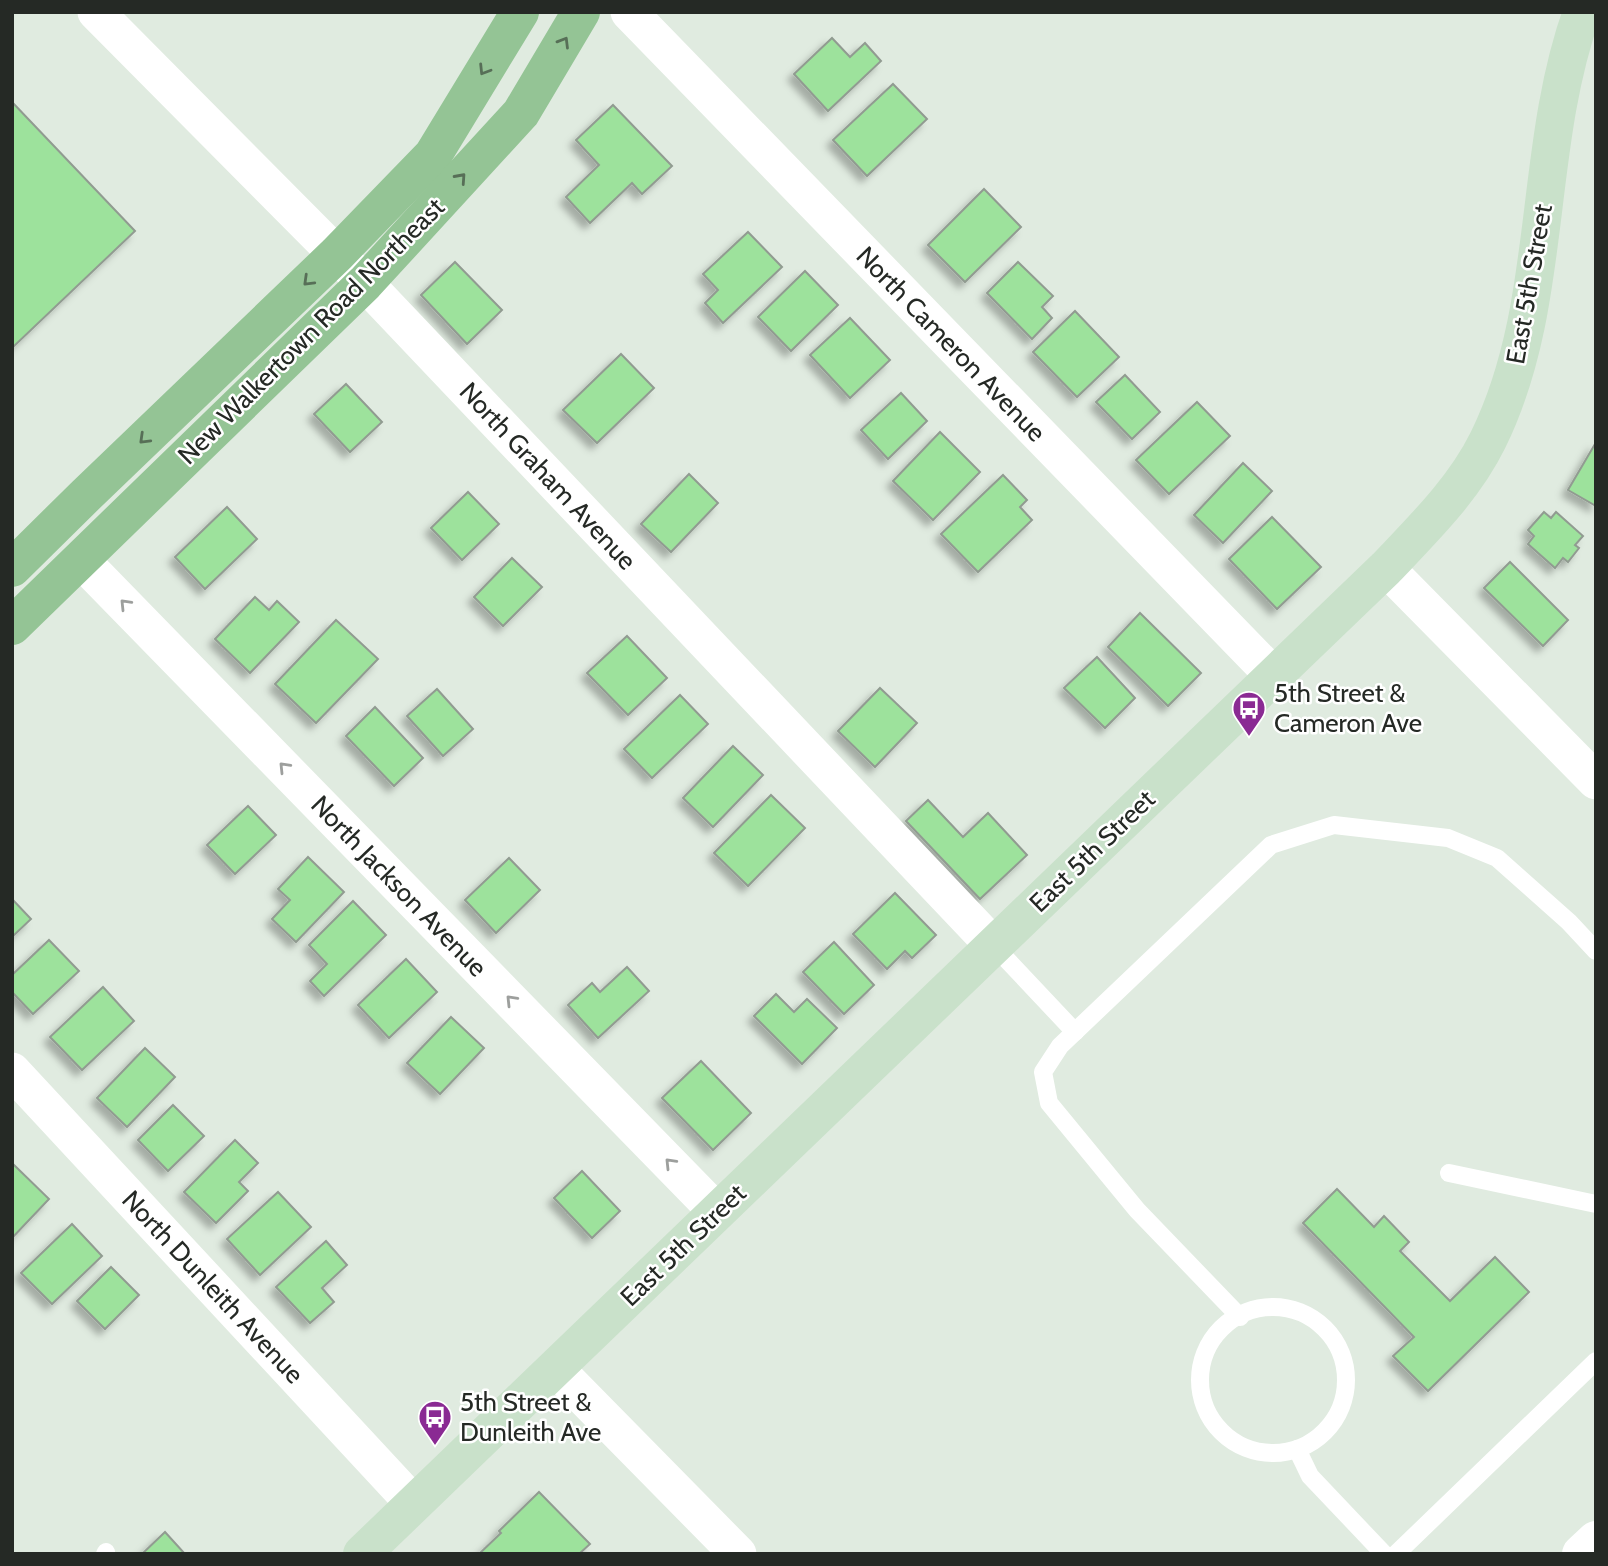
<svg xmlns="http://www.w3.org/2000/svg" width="1608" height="1566" viewBox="0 0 1608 1566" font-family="Cabin,sans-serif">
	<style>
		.building { fill: #9de29c; stroke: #919b91; stroke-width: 2; filter: url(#shadow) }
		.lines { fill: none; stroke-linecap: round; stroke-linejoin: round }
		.service { stroke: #fff; stroke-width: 18 }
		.minor { stroke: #fff; stroke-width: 37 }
		.tertiary { stroke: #fff; stroke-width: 38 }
		.secondary { stroke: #c9e1ca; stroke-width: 38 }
		.primary { stroke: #94c495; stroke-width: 38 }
		.oneway { stroke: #576f57 }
		.oneway2 { stroke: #9d9f9d }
		.labels { text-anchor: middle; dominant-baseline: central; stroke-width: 5; stroke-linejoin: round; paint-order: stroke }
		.street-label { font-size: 26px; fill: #252925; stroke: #fff }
		.poi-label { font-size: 26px; fill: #252925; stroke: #fff; text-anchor: start }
	</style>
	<defs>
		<filter id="shadow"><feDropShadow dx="-6" dy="6" stdDeviation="3.5" flood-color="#0004"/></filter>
	</defs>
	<rect width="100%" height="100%" fill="#e0ebe0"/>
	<g class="building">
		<polygon points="832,38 850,57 865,43 881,61 828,111 794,74"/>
		<polygon points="893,84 927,119 867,176 833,140"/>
		<polygon points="12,102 135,231 12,348"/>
		<polygon points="613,105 672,166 642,194 632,183 590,223 566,197 599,165 576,140"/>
		<polygon points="984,189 1021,227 965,282 928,245"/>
		<polygon points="748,232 782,267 723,323 705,303 718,290 703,274"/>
		<polygon points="455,262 502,310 467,344 421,295"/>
		<polygon points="1018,262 1053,296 1042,307 1052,318 1032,339 987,293"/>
		<polygon points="805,271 838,305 791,351 758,317"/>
		<polygon points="1075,311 1119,357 1077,397 1033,352"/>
		<polygon points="850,318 890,360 850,398 810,355"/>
		<polygon points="621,354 654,388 597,443 563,410"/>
		<polygon points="1125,375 1160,412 1132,439 1096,402"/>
		<polygon points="346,384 382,422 350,452 314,414"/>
		<polygon points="901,393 927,421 888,459 861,430"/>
		<polygon points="1197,402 1230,436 1169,494 1136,460"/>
		<polygon points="940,432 980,472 933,520 893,481"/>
		<polygon points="1595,444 1596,444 1596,506 1568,490"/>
		<polygon points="1243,463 1272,491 1223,543 1194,515"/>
		<polygon points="689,474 718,503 671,552 641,524"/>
		<polygon points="1003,475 1027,500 1020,507 1032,520 978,572 941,534"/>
		<polygon points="468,492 499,524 462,560 431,528"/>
		<polygon points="227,507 257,539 205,589 175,557"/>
		<polygon points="1544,512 1551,518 1556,512 1583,536 1575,545 1579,548 1568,562 1563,558 1555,568 1528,544 1534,536 1528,530"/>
		<polygon points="1272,517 1321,567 1277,609 1229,559"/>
		<polygon points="512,558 542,587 503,626 474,597"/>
		<polygon points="1510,562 1568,620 1543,646 1484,588"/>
		<polygon points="255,597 269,610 277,601 299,622 250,673 215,639"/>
		<polygon points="1140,613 1201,673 1168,706 1108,647"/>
		<polygon points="336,620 378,659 316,723 275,684"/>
		<polygon points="627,636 667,678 628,715 587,673"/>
		<polygon points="1097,657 1135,698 1105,728 1064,688"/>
		<polygon points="880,688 917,723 875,767 838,731"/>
		<polygon points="437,689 473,729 443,756 407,716"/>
		<polygon points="680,695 708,724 652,778 624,749"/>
		<polygon points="375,707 423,758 394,786 346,736"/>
		<polygon points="733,746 763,775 713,827 683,798"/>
		<polygon points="771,795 805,828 748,886 714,853"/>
		<polygon points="928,800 963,837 988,813 1027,855 980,899 906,821"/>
		<polygon points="248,806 276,835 235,874 207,845"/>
		<polygon points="308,857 344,892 296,942 272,919 290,900 278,889"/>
		<polygon points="509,858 540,890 496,933 465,900"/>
		<polygon points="895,893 936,935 912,958 905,951 887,969 853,934"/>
		<polygon points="12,899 31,919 12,937"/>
		<polygon points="353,901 386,935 324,996 310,981 327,964 309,945"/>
		<polygon points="49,940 79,971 33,1014 12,992 12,975"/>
		<polygon points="834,942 874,985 844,1014 803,972"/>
		<polygon points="406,959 437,992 389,1038 358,1005"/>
		<polygon points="627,967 649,991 598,1038 568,1005 592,983 600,992"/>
		<polygon points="103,987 134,1021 82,1070 50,1037"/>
		<polygon points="776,994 794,1012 807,999 837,1028 802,1064 754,1016"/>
		<polygon points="451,1017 484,1048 440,1094 407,1063"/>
		<polygon points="145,1048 175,1077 127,1127 97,1098"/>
		<polygon points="701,1061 751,1113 713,1150 662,1098"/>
		<polygon points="173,1105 204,1136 168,1171 138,1140"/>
		<polygon points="235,1140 258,1163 239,1182 248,1191 216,1223 184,1192"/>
		<polygon points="12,1163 49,1199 12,1238"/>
		<polygon points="582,1171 620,1211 592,1238 554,1198"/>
		<polygon points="1337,1189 1374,1227 1384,1216 1409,1242 1400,1251 1450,1301 1495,1257 1529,1292 1428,1391 1393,1356 1414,1337 1303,1223"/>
		<polygon points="278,1192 311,1227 260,1275 227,1239"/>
		<polygon points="72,1224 102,1256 52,1304 21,1273"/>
		<polygon points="326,1241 347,1265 322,1288 334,1302 310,1323 276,1287"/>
		<polygon points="111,1267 139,1295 105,1329 77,1301"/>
		<polygon points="539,1492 590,1544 579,1554 479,1554 501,1533 499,1531"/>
		<polygon points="165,1532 185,1554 142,1554"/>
	</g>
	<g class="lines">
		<g class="service">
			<polyline points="994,946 1075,1032"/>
			<polyline points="1449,1173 1596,1204"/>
			<circle cx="1273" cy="1380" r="73"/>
			<polyline points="1240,1317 1137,1210 1049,1103 1043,1072 1060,1046 1271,845 1334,825 1448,838 1497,858 1569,922 1596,951"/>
			<polyline points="1297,1449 1310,1476 1384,1554"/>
			<polyline points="105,1554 106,1552"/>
			<polyline points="1396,1554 1596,1361"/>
		</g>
		<g class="minor">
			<polyline points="96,12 365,283 994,946"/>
			<polyline points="629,12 1273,675"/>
			<polyline points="81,560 717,1212"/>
			<polyline points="1386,568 1596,781"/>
			<polyline points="12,1071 414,1504"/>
			<polyline points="555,1368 738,1554"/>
		</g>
		<polyline class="tertiary" points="1581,1554 1596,1540"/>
		<path class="secondary" d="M362,1554L1386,568C1423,529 1464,489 1488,440C1554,306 1532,151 1582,12"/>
		<g class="primary">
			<polyline points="12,568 86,495 337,254 433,155 520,12"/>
			<polyline points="12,626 365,283 521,113 581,12"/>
		</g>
	</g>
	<defs><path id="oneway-chevron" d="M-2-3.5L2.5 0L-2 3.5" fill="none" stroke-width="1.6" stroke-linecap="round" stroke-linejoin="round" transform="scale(1.75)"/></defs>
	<g class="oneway">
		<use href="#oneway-chevron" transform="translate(564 42) rotate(-59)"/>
		<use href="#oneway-chevron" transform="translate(484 70) rotate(122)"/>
		<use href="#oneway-chevron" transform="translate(461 178) rotate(-48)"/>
		<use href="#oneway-chevron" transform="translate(308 281) rotate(136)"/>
		<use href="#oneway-chevron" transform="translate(144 439) rotate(136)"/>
	</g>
	<g class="oneway2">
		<use href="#oneway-chevron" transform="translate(125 604) rotate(-134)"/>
		<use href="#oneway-chevron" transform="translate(284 767) rotate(-134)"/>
		<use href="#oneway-chevron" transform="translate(511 1000) rotate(-134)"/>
		<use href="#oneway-chevron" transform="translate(670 1163) rotate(-134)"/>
	</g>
	<defs>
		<symbol id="bus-pin" viewBox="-11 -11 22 30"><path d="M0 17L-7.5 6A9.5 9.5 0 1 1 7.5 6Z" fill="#8a2a93" stroke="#fff"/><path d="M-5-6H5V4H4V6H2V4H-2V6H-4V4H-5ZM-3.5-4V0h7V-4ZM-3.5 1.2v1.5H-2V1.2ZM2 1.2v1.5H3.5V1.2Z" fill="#fff"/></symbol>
	</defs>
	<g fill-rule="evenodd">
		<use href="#bus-pin" x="1230" y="689" width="38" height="52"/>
		<use href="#bus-pin" x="416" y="1398" width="38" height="52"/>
	</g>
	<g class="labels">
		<g class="street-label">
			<text transform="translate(1529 284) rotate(-80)">East 5th Street</text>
			<text transform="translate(311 331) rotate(-45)">New Walkertown Road Northeast</text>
			<text transform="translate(951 344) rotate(46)">North Cameron Avenue</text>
			<text transform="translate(548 476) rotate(47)">North Graham Avenue</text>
			<text transform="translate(1092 851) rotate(-44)">East 5th Street</text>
			<text transform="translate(399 886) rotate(46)">North Jackson Avenue</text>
			<text transform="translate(683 1245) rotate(-44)">East 5th Street</text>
			<text transform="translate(213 1287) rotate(47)">North Dunleith Avenue</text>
		</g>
		<g class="poi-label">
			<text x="1274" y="693">5th Street &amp;<tspan x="1274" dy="30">Cameron Ave</tspan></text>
			<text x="460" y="1402">5th Street &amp;<tspan x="460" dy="30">Dunleith Ave</tspan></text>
		</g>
	</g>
	<rect width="1608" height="1566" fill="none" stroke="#252925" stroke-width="28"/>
</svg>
